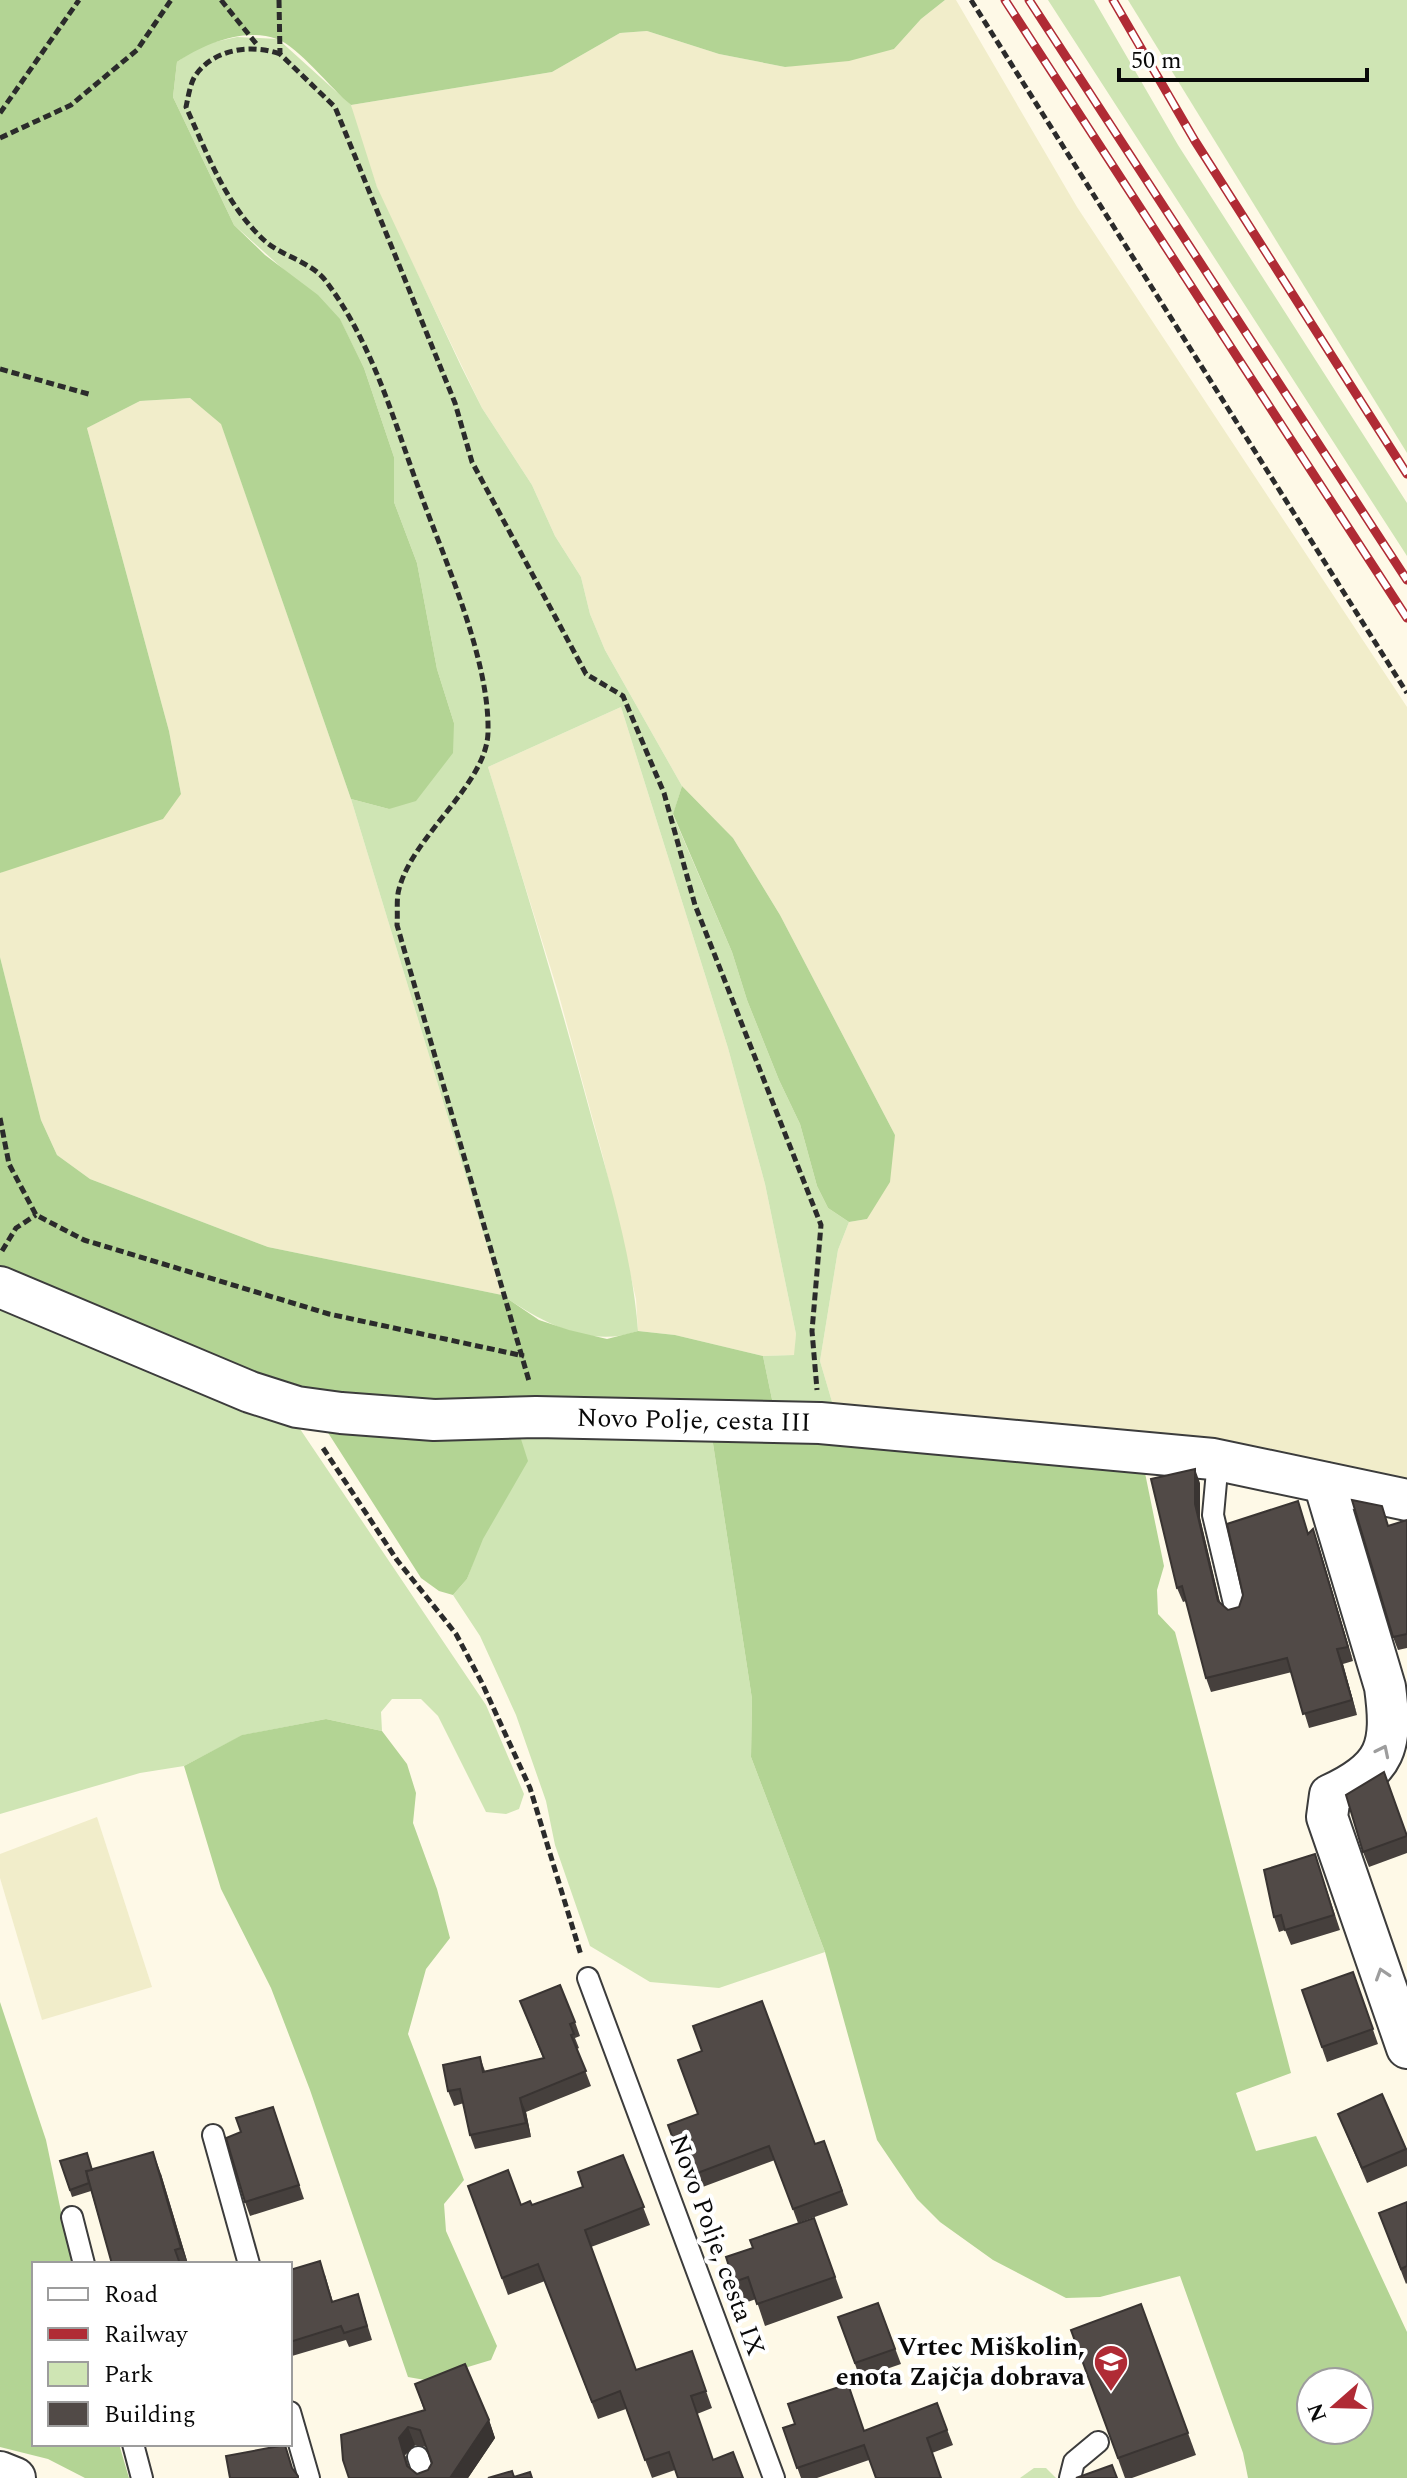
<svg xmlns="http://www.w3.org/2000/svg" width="1407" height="2478" viewBox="0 0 1407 2478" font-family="Spectral,serif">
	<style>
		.farmland { fill: #f1edca }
		.green { fill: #cfe5b4 }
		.forest { fill: #b3d494; fill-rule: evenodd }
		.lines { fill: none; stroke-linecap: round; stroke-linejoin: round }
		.service-casing { stroke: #3c3c3c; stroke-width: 24 }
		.minor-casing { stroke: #3c3c3c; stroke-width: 44 }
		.path { stroke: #2b2b2b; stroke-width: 5; stroke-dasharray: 8 4; stroke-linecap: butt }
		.service { stroke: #fff; stroke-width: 20 }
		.minor { stroke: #fff; stroke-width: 40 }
		.rail-casing { stroke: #b02b35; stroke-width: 9 }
		.rail { stroke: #fff; stroke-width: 6; stroke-dasharray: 18; stroke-linecap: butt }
		.wall { fill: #46403d; fill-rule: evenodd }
		.shaded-wall { fill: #393432 }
		.building { fill: #514a47; stroke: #393432; stroke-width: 2; fill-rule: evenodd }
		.oneway { stroke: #9d9d9d }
		.labels { text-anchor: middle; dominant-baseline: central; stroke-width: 8; stroke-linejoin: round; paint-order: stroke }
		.street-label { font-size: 26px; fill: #090909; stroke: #fff }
		.poi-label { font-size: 26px; font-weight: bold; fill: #090909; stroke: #fff; text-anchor: end }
	</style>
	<rect width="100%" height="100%" fill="#fef9e7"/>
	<g class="farmland">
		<polygon points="945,0 956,0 1077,207 1407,707 1407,1483 835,1412 820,1361 838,1250 849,1222 867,1219 895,1135 780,915 733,838 682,786 605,650 590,614 581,577 555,536 532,485 482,408 380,196 355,124 351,105 552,72 620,33 647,31 719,54 785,67 894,49 921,19"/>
		<polygon points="190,398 221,423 351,799 502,1295 268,1247 90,1179 57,1155 41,1120 0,957 0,873 181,794 169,731 87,428 140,401"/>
		<polygon points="621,707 728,1048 765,1184 796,1334 795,1355 763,1356 675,1335 638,1331 636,1299 603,1157 558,992 488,767"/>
		<polygon points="97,1817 152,1987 42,2020 0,1878 0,1854"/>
	</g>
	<g class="green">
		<polygon points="1048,0 1094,0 1178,145 1407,503 1407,556"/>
		<polygon points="1128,0 1407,0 1407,453"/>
		<path d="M237,37L278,39L351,105L377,187L461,366L482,408L532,485L555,536L581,577L590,614L605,650L682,786L673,815L732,952L747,1000L779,1080L800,1124L817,1186L828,1208L849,1222L838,1250L820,1361L835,1412L774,1409L763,1356L794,1355L796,1334L765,1184L728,1048L621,707L488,767C525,885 561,1004 593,1123C612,1191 633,1262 638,1331C589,1349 542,1322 502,1295L351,799L389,809L454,723L437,669L417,563L394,502V457L364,368L340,320L234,225L173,97L177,62L201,45Z"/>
		<polygon points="0,1303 296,1423 486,1705 524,1794 519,1809 506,1814 486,1812 438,1716 421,1699 392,1699 381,1712 382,1731 326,1719 243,1735 184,1766 140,1773 0,1814"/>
		<polygon points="520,1436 712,1437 752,1699 751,1757 825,1952 719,1988 650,1982 590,1946 555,1845 546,1801 516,1715 480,1636 453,1595 467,1579"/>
		<polygon points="1034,2468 1046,2468 1056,2478 1020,2478"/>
	</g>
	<g class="forest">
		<path d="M0,0H945L921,19L894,49L849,61L785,67L719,54L647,31L620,33L552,72L351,105C332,90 298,46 277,39C245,27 203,44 177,62L173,97L234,225L265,255L318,295L340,319L364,368L394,457V502L417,563L437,669L454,723L453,753L416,801L389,809L351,799L221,424L190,398L140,401L87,428L169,731L181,794L163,819L0,873Z"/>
		<polygon points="682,786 733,838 780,915 895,1135 890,1182 867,1219 849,1222 828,1208 817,1186 800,1124 779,1080 747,1000 732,952 673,814"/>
		<polygon points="0,957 41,1120 57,1155 90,1179 268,1247 502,1295 539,1320 569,1330 607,1339 638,1331 675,1335 763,1356 774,1409 448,1403 279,1388 0,1273"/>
		<polygon points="325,1428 520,1436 528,1461 483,1539 467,1579 453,1595 439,1591 421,1578"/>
		<path d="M712,1437L825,1440L1145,1473L1164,1566L1157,1590L1158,1614L1175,1632L1291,2073L1236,2093L1256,2151L1316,2136L1407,2332V2478H1248L1243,2453L1180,2276L1100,2297L1066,2298L993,2260L940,2222L917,2199L877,2140L825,1952L751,1757L752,1699ZM1311,2382H1359V2430H1311Z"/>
		<polygon points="326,1719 382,1731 407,1764 416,1793 413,1823 437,1889 450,1938 426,1969 408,2034 464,2180 444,2204 446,2231 497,2346 491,2360 425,2380 408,2377 310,2090 271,1988 221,1889 184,1766 242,1735"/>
		<polygon points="0,2002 46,2140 72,2264 34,2264 34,2444 119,2444 129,2478 85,2478 48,2459 0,2447"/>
	</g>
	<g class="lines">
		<defs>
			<g id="service">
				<polyline points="1218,1460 1213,1515 1236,1612"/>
				<polyline points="588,1978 774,2478"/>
				<polyline points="213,2135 249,2264"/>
				<polyline points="72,2217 84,2264"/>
				<polyline points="290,2412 309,2478"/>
				<polyline points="133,2444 142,2478"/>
				<polyline points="418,2457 425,2478"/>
				<polyline points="1070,2478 1074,2462 1098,2442"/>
			</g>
			<g id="minor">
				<path id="s1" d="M0,1287L250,1392L297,1407L341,1413L434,1420L536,1417L820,1423L1213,1459L1407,1500"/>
				<path d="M1324,1483L1385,1687C1393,1746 1387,1769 1330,1795L1327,1817L1407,2048"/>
				<polyline points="0,2472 15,2478"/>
			</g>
		</defs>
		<use href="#service" class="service-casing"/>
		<use href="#minor" class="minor-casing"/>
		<g class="path">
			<polyline points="221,0 258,46"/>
			<polyline points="279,0 280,54 335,107 455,403 472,462 586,674 623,696 664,793 695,905 821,1225 812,1331 817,1390"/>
			<polyline points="971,0 1407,693"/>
			<path d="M280,54C252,44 214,48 195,76C190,84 188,98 186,107C207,153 226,206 265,241C282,256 311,262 325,280C373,343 394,422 421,495C446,563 490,661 488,733C486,785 413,835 399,889C396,899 398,913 397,925L529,1381"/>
			<polyline points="0,113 79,0"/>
			<polyline points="0,138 71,105 137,50 171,0"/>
			<polyline points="0,369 92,395"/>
			<polyline points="0,1118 9,1164 36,1215 84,1240 329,1314 524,1356"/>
			<polyline points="2,1251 16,1228 36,1215"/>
			<polyline points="323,1448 397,1560 456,1634 482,1683 530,1788 581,1955"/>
		</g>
		<use href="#service" class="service"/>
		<use href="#minor" class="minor"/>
		<defs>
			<g id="rail">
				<polyline points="1005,0 1407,618"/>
				<polyline points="1029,0 1407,580"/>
				<polyline points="1113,0 1195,141 1407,474"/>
			</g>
		</defs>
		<use href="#rail" class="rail-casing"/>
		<use href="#rail" class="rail"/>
	</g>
	<g class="wall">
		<polygon points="1200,1483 1200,1518 1220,1603 1228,1610 1239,1607 1309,1533 1318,1543 1353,1661 1343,1664 1357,1715 1309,1728 1292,1672 1211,1692 1206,1678 1186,1601 1183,1602 1177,1588"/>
		<polygon points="1407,1520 1407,1648 1398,1650 1393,1637 1389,1526"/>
		<polygon points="1407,1836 1407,1853 1369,1867 1363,1852"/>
		<polygon points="1315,1854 1340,1930 1291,1945 1285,1930 1279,1932 1274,1917"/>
		<polygon points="1353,1972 1378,2044 1327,2062 1302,1990"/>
		<polygon points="520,2001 575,2022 580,2036 575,2038 579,2048 577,2049 591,2086 526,2112 531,2137 475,2149 470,2135 464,2103 454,2106 448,2091 480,2057 485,2071 543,2058"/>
		<polygon points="1382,2094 1407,2150 1407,2166 1367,2183 1338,2114"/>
		<polygon points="273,2107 304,2199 250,2216 245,2202 241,2132"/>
		<polygon points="668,2125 815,2144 824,2141 848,2205 798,2223 775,2160 692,2191"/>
		<polygon points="623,2155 650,2225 591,2247 636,2370 692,2351 712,2408 697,2414 713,2460 743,2478 675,2470 652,2478 626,2409 598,2419 545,2281 508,2295 468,2186 521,2205 532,2205 583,2187"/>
		<polygon points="60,2161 92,2169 161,2174 188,2264 112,2264 91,2191 72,2197"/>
		<polygon points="1407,2202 1407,2283 1406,2284 1379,2213"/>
		<polygon points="814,2218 843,2298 765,2326 756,2299 742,2304 734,2282 753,2248"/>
		<polygon points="290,2270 325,2275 333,2302 358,2294 372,2340 349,2347 346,2340 292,2356 290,2351"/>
		<polygon points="878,2303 901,2364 860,2378 838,2317"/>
		<polygon points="1141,2304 1196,2455 1132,2478 1125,2478 1071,2330"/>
		<path d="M415,2384L489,2420L495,2438L468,2478H349L424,2410ZM415,2445L426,2447L432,2463L428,2470L417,2474L409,2467L405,2455Z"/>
		<polygon points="937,2403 953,2445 932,2453 869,2460 817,2478 801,2478 783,2428 864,2431"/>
	</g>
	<g class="shaded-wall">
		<polygon points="1195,1469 1200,1483 1200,1518 1223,1615 1218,1601 1195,1504"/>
		<polygon points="1313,1529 1318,1543 1353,1661 1348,1647"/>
		<polygon points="1337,1649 1343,1664 1357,1715 1352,1700"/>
		<polygon points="520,2098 526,2112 531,2137 526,2123"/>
		<polygon points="153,2152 161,2174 188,2264 181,2248"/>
		<polygon points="489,2420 495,2438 468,2478 450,2478"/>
		<polygon points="408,2427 415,2445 405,2455 412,2478 399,2438"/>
	</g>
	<g class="building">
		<polygon points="1195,1469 1195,1504 1218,1601 1228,1610 1239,1607 1243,1595 1227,1524 1298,1501 1308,1534 1313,1529 1348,1647 1337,1649 1352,1700 1303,1714 1287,1658 1206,1678 1182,1586 1177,1588 1151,1479"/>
		<polygon points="1352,1500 1382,1506 1388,1526 1407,1520 1407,1634 1393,1637"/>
		<polygon points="1384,1772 1407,1836 1363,1852 1346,1795"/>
		<polygon points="1315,1854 1334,1915 1285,1930 1281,1915 1274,1917 1264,1870"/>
		<polygon points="1353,1972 1373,2029 1322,2047 1302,1990"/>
		<polygon points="560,1985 575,2022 570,2024 574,2034 571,2035 586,2071 520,2098 526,2123 470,2135 460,2089 448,2091 443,2065 480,2057 483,2072 544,2058 520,2001"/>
		<polygon points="762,2001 815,2144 824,2141 842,2191 793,2209 769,2146 687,2177 668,2125 698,2114 678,2060 702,2051 693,2026"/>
		<polygon points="1382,2094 1406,2149 1362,2168 1338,2114"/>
		<polygon points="273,2107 299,2185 245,2202 226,2138 241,2132 236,2118"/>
		<polygon points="153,2152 181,2248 175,2250 180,2264 112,2264 86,2171"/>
		<polygon points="87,2153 92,2170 86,2171 89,2183 70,2190 60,2161"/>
		<polygon points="623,2155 644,2207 585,2230 636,2370 692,2351 706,2391 691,2396 713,2460 733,2452 743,2478 678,2478 669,2452 645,2460 620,2391 592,2402 538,2264 502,2278 468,2186 508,2170 521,2205 530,2201 532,2205 583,2187 578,2172"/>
		<polygon points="1407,2202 1407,2266 1401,2269 1379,2213"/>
		<polygon points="814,2218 835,2277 757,2304 748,2277 734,2282 726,2257 753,2248 750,2240"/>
		<polygon points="320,2261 332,2302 358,2294 367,2326 344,2333 341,2326 290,2342 290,2270"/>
		<polygon points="878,2303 895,2349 855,2363 838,2317"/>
		<polygon points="1141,2304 1188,2433 1118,2458 1071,2330"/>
		<path d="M465,2364L489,2420L450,2478H349L343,2460L341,2435L425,2410L415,2384ZM408,2427L420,2430L432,2463L428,2470L417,2474L407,2466L399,2438Z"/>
		<polygon points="848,2384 864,2431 937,2403 947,2430 927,2438 941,2478 876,2478 864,2445 797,2468 783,2428 795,2424 788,2404"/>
		<polygon points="285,2445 292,2468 298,2476 298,2478 230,2478 226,2456"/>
		<polygon points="1112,2465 1117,2478 1076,2478"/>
		<polygon points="512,2471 514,2477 530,2472 532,2478 488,2478"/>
	</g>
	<defs><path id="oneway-chevron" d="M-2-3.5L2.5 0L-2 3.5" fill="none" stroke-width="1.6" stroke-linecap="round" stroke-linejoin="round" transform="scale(2)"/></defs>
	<g class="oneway">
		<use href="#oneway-chevron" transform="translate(1383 1751) rotate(-64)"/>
		<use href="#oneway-chevron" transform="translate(1382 1974) rotate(-108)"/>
	</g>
	<defs>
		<symbol id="school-pin" viewBox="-11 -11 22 30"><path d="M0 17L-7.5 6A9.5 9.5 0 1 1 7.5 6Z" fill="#b02b35" stroke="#fff"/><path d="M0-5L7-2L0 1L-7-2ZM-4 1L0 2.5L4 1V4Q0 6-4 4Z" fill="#fff"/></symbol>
	</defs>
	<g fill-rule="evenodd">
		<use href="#school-pin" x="1091" y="2342" width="40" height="54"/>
	</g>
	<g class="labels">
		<g class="street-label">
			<text stroke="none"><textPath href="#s1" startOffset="718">Novo Polje, cesta III</textPath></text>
			<text transform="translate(717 2245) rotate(70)">Novo Polje, cesta IX</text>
		</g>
		<g class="poi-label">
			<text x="1085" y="2347">Vrtec Miškolin,<tspan x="1085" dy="30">enota Zajčja dobrava</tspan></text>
		</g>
	</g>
	<rect x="32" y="2262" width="260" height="184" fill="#ffffff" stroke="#9d9d9d" stroke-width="2"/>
	<rect x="48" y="2288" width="40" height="12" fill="#ffffff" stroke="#9d9d9d" stroke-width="2"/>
	<text x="104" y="2302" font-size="24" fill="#090909">Road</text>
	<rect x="48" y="2328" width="40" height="12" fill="#b02b35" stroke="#9d9d9d" stroke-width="2"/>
	<text x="104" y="2342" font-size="24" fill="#090909">Railway</text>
	<rect x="48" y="2362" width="40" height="24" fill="#cfe5b4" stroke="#9d9d9d" stroke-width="2"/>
	<text x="104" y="2382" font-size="24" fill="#090909">Park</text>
	<rect x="48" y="2402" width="40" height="24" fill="#514a47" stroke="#9d9d9d" stroke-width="2"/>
	<text x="104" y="2422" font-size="24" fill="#090909">Building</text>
	<g transform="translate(1335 2406) rotate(250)"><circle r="38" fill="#ffffff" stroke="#9d9d9d" stroke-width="2"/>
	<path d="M0-6L14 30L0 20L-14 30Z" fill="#b02b35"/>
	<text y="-12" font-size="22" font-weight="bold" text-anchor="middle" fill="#090909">N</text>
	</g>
	<path d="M1119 68v12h248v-12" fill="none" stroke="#090909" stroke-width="4"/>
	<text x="1131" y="68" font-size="24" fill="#090909" stroke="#ffffff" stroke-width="6" paint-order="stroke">50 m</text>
</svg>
